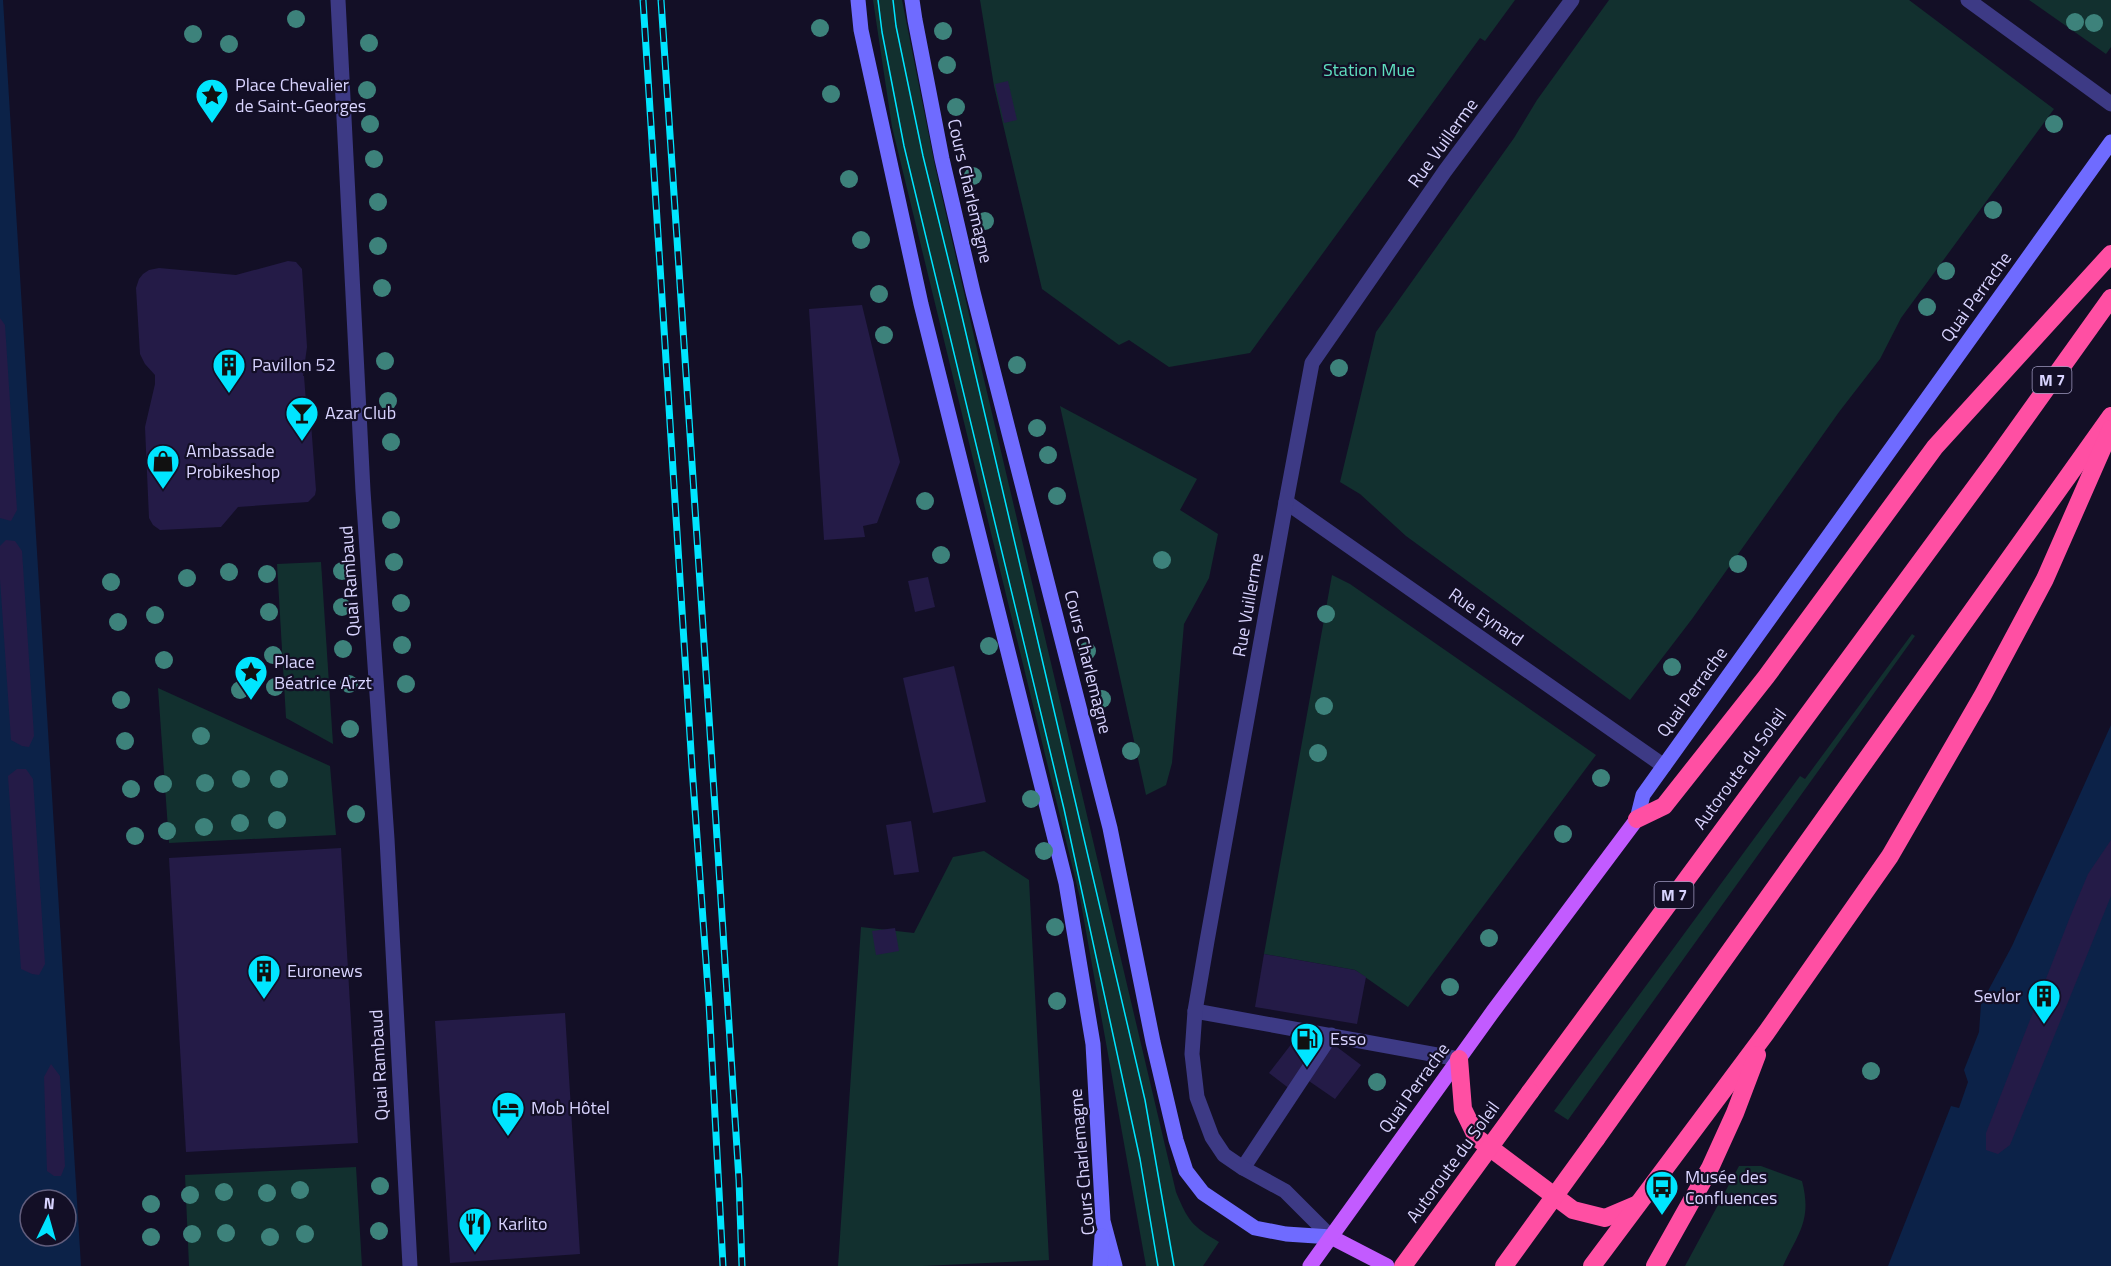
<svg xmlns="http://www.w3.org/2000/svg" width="2111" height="1266" font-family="'Titillium Web',sans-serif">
<rect width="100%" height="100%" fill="#130f26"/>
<g fill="#12302f">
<path d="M873 0H902L935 166 982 371 1176 1192C1188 1221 1192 1226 1219 1242L1203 1266H1146L1080 898 892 127Z"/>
<path d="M980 0H1515L1485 41 1480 38 1250 353 1169 367 1129 340 1119 345 1042 289 994 86Z"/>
<path d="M1609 0H1909L2054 109 1901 318 1880 359 1839 412 1692 619 1630 700 1406 536 1360 494 1340 482 1376 332 1514 138 1537 100Z"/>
<path d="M2029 0H2111V47L2106 54Z"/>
<path d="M1060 406 1197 479 1180 510 1218 534 1209 578 1184 624 1172 763 1166 785 1146 795Z"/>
<path d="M321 562 333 744 286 718 277 564Z"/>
<path d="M1332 575 1350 584 1596 755 1408 1007 1355 970 1264 954Z"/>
<path d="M1912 634 1915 636 1568 1120 1554 1111 1800 776 1805 779Z"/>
<path d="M158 688 330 766 336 835 169 843Z"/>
<path d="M984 851 1029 880 1049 1260 923 1266H838L861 927 914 933 953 857Z"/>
<path d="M1739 1166H1761L1802 1181C1812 1220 1799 1232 1783 1266H1685Z"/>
<path d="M356 1167 362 1266H189L185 1175Z"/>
</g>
<g fill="#0c2248" fill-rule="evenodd">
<path d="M0 0H3L81 1266H0ZM30 1200H66V1236H30Z"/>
<path d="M2111 725V1266H1888L1951 1106 1959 1108 1968 1082 1964 1070 1979 1032 1981 1004 2012 946Z"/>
</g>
<g fill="#241b47">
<path d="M1008 81 1017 120 1004 123 995 84Z"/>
<path d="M288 261 296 262 302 269 307 347 303 376H304L306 402 311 423 316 490 315 495 308 502 238 507 221 527 160 530 153 525 149 518 145 427 155 384V375L145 364 140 354 136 288 139 279 143 274 149 270 159 268 236 275Z"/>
<path d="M862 305 900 462 877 523 863 526 865 537 824 540 809 309Z"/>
<path d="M0 318 5 325 17 510 11 521 0 518Z"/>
<path d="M6 540 15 541 22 551 34 736 29 747 22 746 11 740 0 579V546Z"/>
<path d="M928 577 935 607 915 612 908 581Z"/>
<path d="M954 666 986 802 933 813 903 678Z"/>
<path d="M17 769H26L33 779 45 964 39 975 32 974 21 969 8 776Z"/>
<path d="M911 821 919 872 894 875 886 825Z"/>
<path d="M2111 840V896L2010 1145 1998 1154 1986 1150V1133L2070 917 2088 874Z"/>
<path d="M341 848 358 1143 186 1152 169 858Z"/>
<path d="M895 928 899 951 876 955 872 931Z"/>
<path d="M1264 954 1355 970 1366 977 1357 1024 1255 1007Z"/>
<path d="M565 1013 580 1254 450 1263 435 1021Z"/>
<path d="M1296 1038 1322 1058 1333 1044 1361 1065 1335 1099 1306 1079 1295 1093 1269 1073Z"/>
<path d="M51 1064 60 1076 65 1166 61 1176H54L47 1171 44 1077Z"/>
</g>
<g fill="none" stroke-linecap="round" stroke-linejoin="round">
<g stroke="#3d3a85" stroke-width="15">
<path d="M1195 1011 1459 1059"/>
<path d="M1243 1168 1331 1035"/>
</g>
<g stroke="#3d3a85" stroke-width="15">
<path d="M338 0 363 491 387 839 410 1266"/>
<path d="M1968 0 2111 104"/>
<path d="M1286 502 1664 766"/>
<path d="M1331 1237 1285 1191 1243 1168 1224 1155 1212 1137 1197 1097 1192 1054 1195 1011 1207 941 1286 502 1312 363 1445 171 1572 0"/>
</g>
<g stroke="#6f6bff" stroke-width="15">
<path d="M858 0 861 30 921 304 1066 883 1093 1044 1103 1221 1115 1266"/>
<path d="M912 0 915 20 942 159 973 292 1110 828 1153 1042 1176 1140 1186 1171 1203 1193 1255 1228 1286 1234 1331 1237"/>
<path d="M1637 819 1643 795 2111 142"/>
<path d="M1100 1266 1102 1236"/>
</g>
<g stroke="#c25bff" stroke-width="15">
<path d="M1331 1237 1387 1266"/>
<path d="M1310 1266 1494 1010 1637 819"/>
</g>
<g stroke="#ff4fa3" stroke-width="18">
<path d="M1637 819 1664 806 1766 677 1935 447 2111 254"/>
<path d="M1459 1059 1463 1109 1477 1138 1573 1210 1605 1218 1638 1204"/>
<path d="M1530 1092 1993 463 2111 298"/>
<path d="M1596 1139 2111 416"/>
<path d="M1592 1266 1766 1033 1890 856 1983 695 2045 579 2111 429"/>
<path d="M1655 1266 1710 1168 1735 1113 1757 1055"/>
</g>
<g stroke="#00e5ff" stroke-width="1.5">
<path d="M878 0 882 32 904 146 1064 809 1140 1159 1158 1266"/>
<path d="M893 0 896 26 923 156 957 295 1145 1100 1174 1266"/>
</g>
<defs>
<g id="rail">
<path d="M643 0 692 767 709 1003 723 1266"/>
<path d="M661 0 715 807 739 1180 742 1266"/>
</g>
</defs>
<use href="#rail" stroke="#00e5ff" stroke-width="7"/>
<use href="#rail" stroke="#130f26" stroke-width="4.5" stroke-dasharray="14" stroke-linecap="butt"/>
<g stroke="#ff4fa3" stroke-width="18">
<path d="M1403 1266 1530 1092"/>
<path d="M1504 1266 1596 1139"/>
</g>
</g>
<g fill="#3d827b">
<circle cx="296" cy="19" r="9"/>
<circle cx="2075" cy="22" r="9"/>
<circle cx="2094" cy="23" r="9"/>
<circle cx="820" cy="28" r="9"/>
<circle cx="943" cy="31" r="9"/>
<circle cx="193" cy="34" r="9"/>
<circle cx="369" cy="43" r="9"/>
<circle cx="229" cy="44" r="9"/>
<circle cx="947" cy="65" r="9"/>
<circle cx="367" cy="90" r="9"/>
<circle cx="831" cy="94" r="9"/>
<circle cx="956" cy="107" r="9"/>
<circle cx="370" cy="124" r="9"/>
<circle cx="2054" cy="124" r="9"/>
<circle cx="374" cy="159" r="9"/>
<circle cx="973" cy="176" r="9"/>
<circle cx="849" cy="179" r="9"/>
<circle cx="378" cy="202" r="9"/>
<circle cx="1993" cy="210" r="9"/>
<circle cx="985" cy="221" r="9"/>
<circle cx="861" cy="240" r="9"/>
<circle cx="378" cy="246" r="9"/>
<circle cx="1946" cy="271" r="9"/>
<circle cx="382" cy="288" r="9"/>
<circle cx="879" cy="294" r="9"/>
<circle cx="1927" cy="307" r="9"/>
<circle cx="884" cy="335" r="9"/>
<circle cx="385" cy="361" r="9"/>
<circle cx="1017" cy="365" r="9"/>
<circle cx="1339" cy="368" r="9"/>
<circle cx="388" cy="401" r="9"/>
<circle cx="1037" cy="428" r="9"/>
<circle cx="391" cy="442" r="9"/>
<circle cx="1048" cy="455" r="9"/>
<circle cx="1057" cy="496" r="9"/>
<circle cx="925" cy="501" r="9"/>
<circle cx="391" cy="520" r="9"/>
<circle cx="941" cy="555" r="9"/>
<circle cx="1162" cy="560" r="9"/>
<circle cx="394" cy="562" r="9"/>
<circle cx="1738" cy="564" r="9"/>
<circle cx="342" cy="571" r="9"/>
<circle cx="229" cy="572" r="9"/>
<circle cx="267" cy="574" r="9"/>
<circle cx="187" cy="578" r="9"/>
<circle cx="111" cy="582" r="9"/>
<circle cx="401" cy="603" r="9"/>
<circle cx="342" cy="607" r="9"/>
<circle cx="269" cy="612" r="9"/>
<circle cx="1326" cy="614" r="9"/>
<circle cx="155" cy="615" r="9"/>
<circle cx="118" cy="622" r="9"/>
<circle cx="402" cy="645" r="9"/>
<circle cx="989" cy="646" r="9"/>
<circle cx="343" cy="649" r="9"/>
<circle cx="1087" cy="651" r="9"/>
<circle cx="273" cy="655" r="9"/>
<circle cx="164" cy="660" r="9"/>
<circle cx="1672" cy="667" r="9"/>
<circle cx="349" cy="684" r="9"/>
<circle cx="406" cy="684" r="9"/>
<circle cx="275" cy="687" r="9"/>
<circle cx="240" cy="690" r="9"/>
<circle cx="1102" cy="699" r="9"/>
<circle cx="121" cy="700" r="9"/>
<circle cx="1324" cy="706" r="9"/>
<circle cx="350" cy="729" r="9"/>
<circle cx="201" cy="736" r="9"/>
<circle cx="125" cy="741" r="9"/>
<circle cx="1131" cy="751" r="9"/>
<circle cx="1318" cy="753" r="9"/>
<circle cx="1601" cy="778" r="9"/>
<circle cx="241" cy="779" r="9"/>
<circle cx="279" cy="779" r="9"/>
<circle cx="205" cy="783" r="9"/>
<circle cx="163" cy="784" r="9"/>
<circle cx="131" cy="789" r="9"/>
<circle cx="1031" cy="799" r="9"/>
<circle cx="356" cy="814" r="9"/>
<circle cx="277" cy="820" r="9"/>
<circle cx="240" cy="823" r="9"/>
<circle cx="204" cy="827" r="9"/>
<circle cx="167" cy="831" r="9"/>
<circle cx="1563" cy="834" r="9"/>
<circle cx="135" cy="836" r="9"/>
<circle cx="1044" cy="851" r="9"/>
<circle cx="1055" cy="927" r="9"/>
<circle cx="1489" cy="938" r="9"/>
<circle cx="1450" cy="987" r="9"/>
<circle cx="1057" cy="1001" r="9"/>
<circle cx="1871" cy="1071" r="9"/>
<circle cx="1377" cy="1082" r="9"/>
<circle cx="380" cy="1186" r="9"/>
<circle cx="300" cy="1190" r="9"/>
<circle cx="224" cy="1192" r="9"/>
<circle cx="267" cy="1193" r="9"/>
<circle cx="190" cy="1195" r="9"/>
<circle cx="151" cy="1204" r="9"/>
<circle cx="379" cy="1231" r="9"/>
<circle cx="226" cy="1233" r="9"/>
<circle cx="192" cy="1234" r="9"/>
<circle cx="305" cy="1234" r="9"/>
<circle cx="151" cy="1237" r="9"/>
<circle cx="270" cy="1237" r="9"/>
</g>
<defs>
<symbol id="sight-pin" viewBox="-11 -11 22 30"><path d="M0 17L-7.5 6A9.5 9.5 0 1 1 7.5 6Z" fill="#00e5ff" stroke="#130f26"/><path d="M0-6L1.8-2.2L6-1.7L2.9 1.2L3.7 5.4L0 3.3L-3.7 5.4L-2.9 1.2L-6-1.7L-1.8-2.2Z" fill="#111"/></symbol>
<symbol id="building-pin" viewBox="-11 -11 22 30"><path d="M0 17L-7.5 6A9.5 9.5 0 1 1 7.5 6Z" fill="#00e5ff" stroke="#130f26"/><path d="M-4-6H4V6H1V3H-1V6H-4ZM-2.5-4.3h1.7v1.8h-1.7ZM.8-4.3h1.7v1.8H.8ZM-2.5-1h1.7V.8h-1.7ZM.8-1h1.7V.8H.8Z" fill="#111"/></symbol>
<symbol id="bar-pin" viewBox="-11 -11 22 30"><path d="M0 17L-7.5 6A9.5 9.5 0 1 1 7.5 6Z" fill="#00e5ff" stroke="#130f26"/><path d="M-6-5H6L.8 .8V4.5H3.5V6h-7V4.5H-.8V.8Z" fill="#111"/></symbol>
<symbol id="shop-pin" viewBox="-11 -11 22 30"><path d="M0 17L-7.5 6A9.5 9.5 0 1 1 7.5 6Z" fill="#00e5ff" stroke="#130f26"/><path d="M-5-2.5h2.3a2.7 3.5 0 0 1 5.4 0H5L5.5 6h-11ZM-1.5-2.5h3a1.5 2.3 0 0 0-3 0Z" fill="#111"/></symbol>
<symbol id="fuel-pin" viewBox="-11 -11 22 30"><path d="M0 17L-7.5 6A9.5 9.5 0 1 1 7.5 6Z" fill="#00e5ff" stroke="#130f26"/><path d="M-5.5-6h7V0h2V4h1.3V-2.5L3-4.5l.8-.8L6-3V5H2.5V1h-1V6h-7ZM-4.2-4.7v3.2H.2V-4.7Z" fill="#111"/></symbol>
<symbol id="hotel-pin" viewBox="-11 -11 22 30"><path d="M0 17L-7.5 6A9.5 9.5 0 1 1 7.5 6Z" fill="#00e5ff" stroke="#130f26"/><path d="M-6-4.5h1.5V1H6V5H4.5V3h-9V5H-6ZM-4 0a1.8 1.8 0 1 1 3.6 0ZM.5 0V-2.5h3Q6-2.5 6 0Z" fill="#111"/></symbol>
<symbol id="bus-pin" viewBox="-11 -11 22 30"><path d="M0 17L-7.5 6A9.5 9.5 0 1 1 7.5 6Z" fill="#00e5ff" stroke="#130f26"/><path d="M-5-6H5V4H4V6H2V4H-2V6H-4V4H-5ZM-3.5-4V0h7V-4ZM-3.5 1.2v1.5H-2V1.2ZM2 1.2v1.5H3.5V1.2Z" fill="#111"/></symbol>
<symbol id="restaurant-pin" viewBox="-11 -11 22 30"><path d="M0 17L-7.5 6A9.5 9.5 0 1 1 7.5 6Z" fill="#00e5ff" stroke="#130f26"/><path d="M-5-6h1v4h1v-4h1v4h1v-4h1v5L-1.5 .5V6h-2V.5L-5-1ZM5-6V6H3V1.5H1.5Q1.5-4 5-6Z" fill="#111"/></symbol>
</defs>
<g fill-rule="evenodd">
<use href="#sight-pin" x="193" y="76" width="38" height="52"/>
<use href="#building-pin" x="210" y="346" width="38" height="52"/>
<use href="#bar-pin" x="283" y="394" width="38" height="52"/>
<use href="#shop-pin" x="144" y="442" width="38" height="52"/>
<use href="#sight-pin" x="232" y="653" width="38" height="52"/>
<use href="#building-pin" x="245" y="952" width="38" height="52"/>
<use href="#building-pin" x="2025" y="977" width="38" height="52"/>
<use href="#fuel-pin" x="1288" y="1020" width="38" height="52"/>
<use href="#hotel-pin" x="489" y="1089" width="38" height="52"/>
<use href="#bus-pin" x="1643" y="1168" width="38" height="52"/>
<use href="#restaurant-pin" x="456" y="1205" width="38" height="52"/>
</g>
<g text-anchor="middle" stroke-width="4.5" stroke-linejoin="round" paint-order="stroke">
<g fill="#130f26" stroke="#9e99be" stroke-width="1.5">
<rect x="2032.5" y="367" width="39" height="26" rx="4.5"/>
<rect x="1654.5" y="882" width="39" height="26" rx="4.5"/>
</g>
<g font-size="16" font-weight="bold" fill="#d9d4ff">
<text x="2052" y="386">M 7</text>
<text x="1674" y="901">M 7</text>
</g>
<g font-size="18" fill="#5fe0c0" stroke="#130f26">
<text x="1369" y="76">Station Mue</text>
</g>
<g font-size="18" fill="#d9d4ff" stroke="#130f26" text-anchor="start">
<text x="235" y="91">Place Chevalier<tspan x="235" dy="21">de Saint-Georges</tspan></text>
<text x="252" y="371">Pavillon 52</text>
<text x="325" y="419">Azar Club</text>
<text x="186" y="457">Ambassade<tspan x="186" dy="21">Probikeshop</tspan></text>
<text x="274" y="668">Place<tspan x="274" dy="21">Béatrice Arzt</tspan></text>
<text x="287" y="977">Euronews</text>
<text x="2021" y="1002" text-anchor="end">Sevlor</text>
<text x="1330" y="1045">Esso</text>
<text x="531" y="1114">Mob Hôtel</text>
<text x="1685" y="1183">Musée des<tspan x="1685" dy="21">Confluences</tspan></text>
<text x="498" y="1230">Karlito</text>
</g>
<g font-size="18" fill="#d9d4ff" stroke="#130f26">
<text transform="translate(1443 143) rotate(-54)" y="6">Rue Vuillerme</text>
<text transform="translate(970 191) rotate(77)" y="6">Cours Charlemagne</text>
<text transform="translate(1976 297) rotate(-54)" y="6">Quai Perrache</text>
<text transform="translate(350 581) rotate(-94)" y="6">Quai Rambaud</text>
<text transform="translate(1248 605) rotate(-80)" y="6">Rue Vuillerme</text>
<text transform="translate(1486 617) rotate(35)" y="6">Rue Eynard</text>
<text transform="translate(1088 662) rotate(76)" y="6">Cours Charlemagne</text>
<text transform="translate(1692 692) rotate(-54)" y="6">Quai Perrache</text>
<text transform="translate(1740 769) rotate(-54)" y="6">Autoroute du Soleil</text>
<text transform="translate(379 1065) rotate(-93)" y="6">Quai Rambaud</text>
<text transform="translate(1414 1088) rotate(-54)" y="6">Quai Perrache</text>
<text transform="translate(1082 1162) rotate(-95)" y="6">Cours Charlemagne</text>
<text transform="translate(1453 1162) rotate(-54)" y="6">Autoroute du Soleil</text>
</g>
</g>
<g transform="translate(48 1218) rotate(5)"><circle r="28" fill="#130f26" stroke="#625e7d" stroke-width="1.5"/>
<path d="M0-4.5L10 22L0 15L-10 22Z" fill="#00e5ff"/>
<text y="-9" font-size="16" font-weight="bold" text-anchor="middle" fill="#d9d4ff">N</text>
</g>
</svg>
